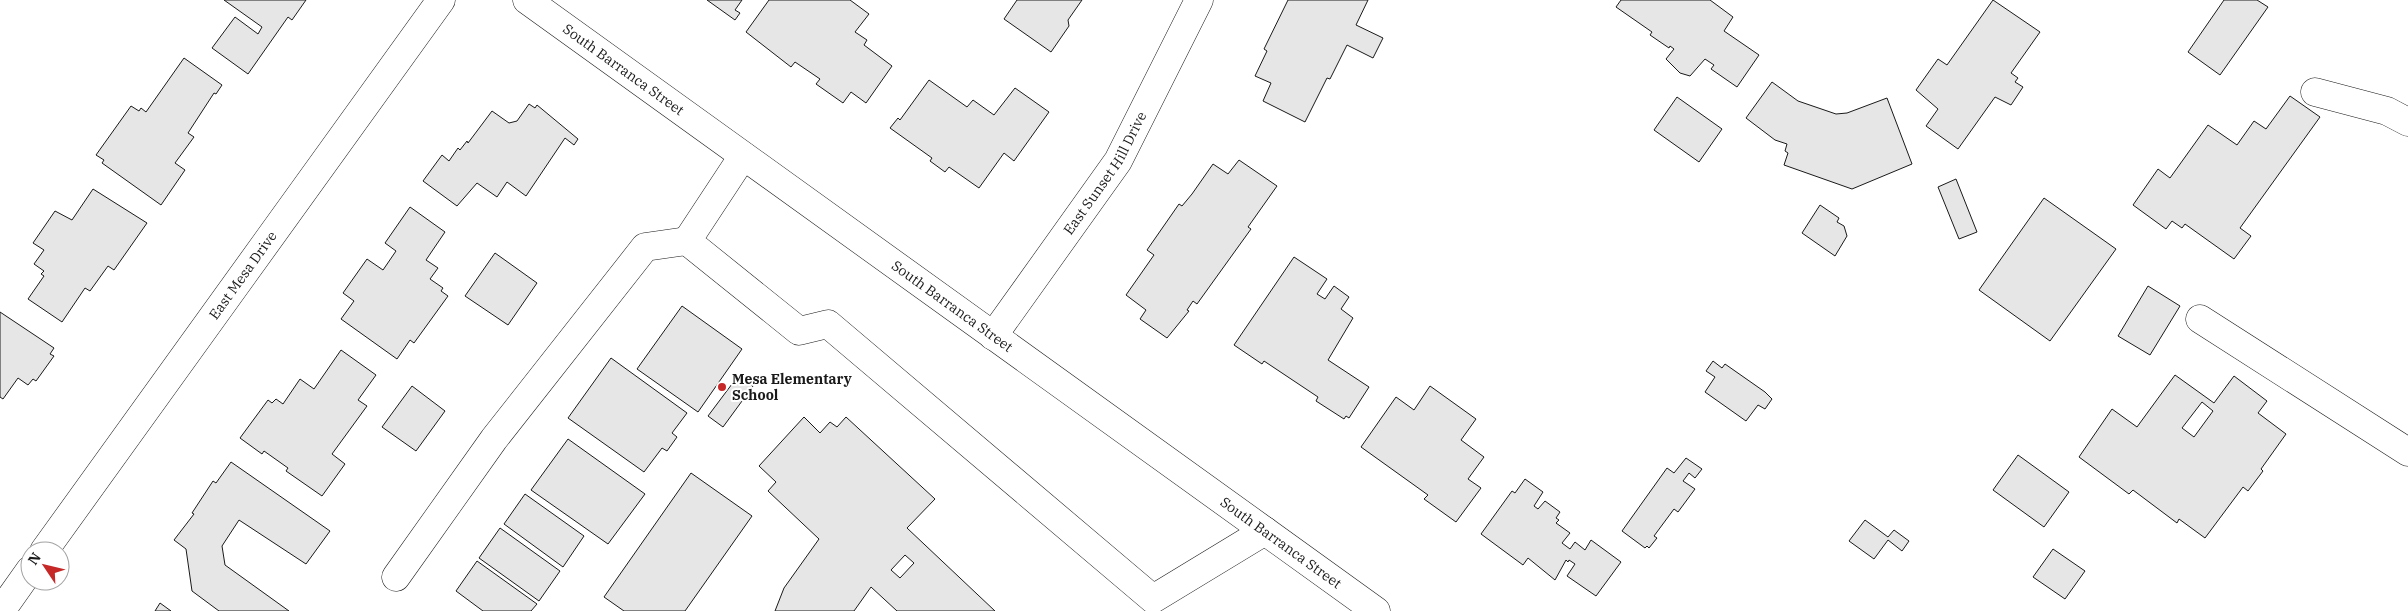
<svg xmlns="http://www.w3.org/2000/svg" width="2408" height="611" font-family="'IBM Plex Serif',serif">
<rect width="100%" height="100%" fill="#fff"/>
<g fill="#e6e6e6" stroke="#1a1a1a" fill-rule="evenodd">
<path d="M224 0H306L292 20 288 17 248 74 212 48 235 17 258 34 262 27Z"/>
<path d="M707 0H742L735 10 740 13 735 20Z"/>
<path d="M769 0H850L869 14 855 32 867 40 864 45 892 66 866 103 851 92 843 103 816 84 820 79 795 62 791 67 746 32Z"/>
<path d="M1017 0H1082L1068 20 1069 26 1051 52 1004 19Z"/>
<path d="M1288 0H1368L1356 25 1383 38 1373 58 1347 45 1330 79 1327 78 1305 122 1263 101 1271 83 1255 76 1267 51 1264 49Z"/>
<path d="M1621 0H1710L1733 17 1724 31 1759 55 1737 87 1711 69 1714 65 1705 59 1690 76 1680 73 1666 59 1674 49 1670 46 1669 48 1650 35 1652 32 1616 7Z"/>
<path d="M1993 0 2040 32 2011 73 2018 78 2015 82 2023 87 2011 105 1995 97 1958 149 1926 126 1938 109 1916 90 1938 59 1947 65Z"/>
<path d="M2224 0H2257L2268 7 2220 75 2188 52Z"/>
<path d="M184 58 222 85 216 94 214 93 188 133 194 137 175 163 185 170 161 205 102 163 104 160 96 155 131 106 139 111 141 108 146 112Z"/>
<path d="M929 80 967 107 973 100 994 115 1015 88 1049 112 1014 161 1004 153 979 188 949 167 945 172 930 161 932 158 890 128 898 118 900 120Z"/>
<path d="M1772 82 1798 101 1836 114 1847 113 1887 98 1912 164 1852 189 1784 165 1788 153 1785 151 1787 144 1775 140 1746 118Z"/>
<path d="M2290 96 2320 117 2240 228 2251 236 2234 259 2185 224 2182 228 2172 221 2166 229 2133 205 2158 169 2170 178 2208 125 2237 145 2254 121 2266 129Z"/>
<path d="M1677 97 1722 129 1699 162 1654 130Z"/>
<path d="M529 104 535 108 537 105 578 139 574 145 565 138 526 196 507 182 497 197 477 183 457 206 423 181 442 155 449 161 458 148 460 150 467 141 468 143 492 111 509 123 517 121Z"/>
<path d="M1239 160 1277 186 1248 227 1251 229 1197 304 1193 301 1187 310 1189 311 1167 338 1140 319 1146 310 1126 295 1154 255 1147 250 1179 204 1182 206 1192 194 1213 164 1228 174Z"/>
<path d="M1956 179 1977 232 1959 239 1938 187Z"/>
<path d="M93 189 147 223 114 270 108 266 90 291 85 288 62 322 28 299 44 276 41 274 44 271 34 264 44 250 33 243 55 211 72 220Z"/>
<path d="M2044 198 2116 249 2050 341 1979 290Z"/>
<path d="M1820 205 1839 218 1837 222 1844 226 1847 236 1835 256 1802 233Z"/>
<path d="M410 207 445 232 426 260 438 268 430 279 443 288 441 291 448 296 414 343 410 340 397 359 341 319 354 301 343 293 367 259 383 270 396 251 385 243Z"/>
<path d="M495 253 537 283 508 325 465 296Z"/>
<path d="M1294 257 1327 279 1317 294 1325 299 1334 286 1349 297 1341 309 1353 318 1328 360 1369 387 1349 418 1346 416 1344 419 1316 401 1318 397 1264 361 1262 364 1234 345Z"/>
<path d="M2148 286 2180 306 2150 355 2118 336Z"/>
<path d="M682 306 742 349 698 412 637 369Z"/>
<path d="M0 312 54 348 50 354 54 356 36 381 33 379 28 385 18 378 3 399 0 397Z"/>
<path d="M341 350 376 375 358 400 367 406 332 454 345 464 322 496 286 471 288 468 264 451 262 454 240 438 268 400 272 403 276 399 283 404 300 379 314 389Z"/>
<path d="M611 358 687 413 672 433 677 437 667 451 662 448 644 472 568 418Z"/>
<path d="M1713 361 1722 368 1725 364 1765 392 1772 399 1765 409 1758 405 1746 421 1705 392 1715 377 1706 371Z"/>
<path d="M2175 375 2214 403 2234 376 2267 401 2258 413 2286 434 2261 469 2263 471 2248 491 2243 487 2205 538 2179 519 2177 523 2133 490 2129 494 2079 457 2112 409 2137 427ZM2202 402 2213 411 2194 437 2182 428Z"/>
<path d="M738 376 753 386 723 427 708 416Z"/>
<path d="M412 386 445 411 416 451 382 427Z"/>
<path d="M1430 386 1476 419 1461 440 1484 457 1468 479 1481 488 1456 522 1424 499 1428 495 1361 447 1396 397 1414 410Z"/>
<path d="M804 417 820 433 830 422 837 427 846 417 935 499 907 528 995 611H897L871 587 854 611H775L784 588 819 539 768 491 776 482 759 466ZM905 555 914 563 900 578 891 570Z"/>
<path d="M568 439 645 494 608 544 531 490Z"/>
<path d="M2018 455 2069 492 2044 527 1993 490Z"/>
<path d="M1686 458 1702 469 1695 478 1689 473 1683 481 1695 489 1678 512 1674 509 1654 536 1657 538 1649 548 1647 546 1645 548 1622 531 1667 468 1674 473Z"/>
<path d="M231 462 330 531 306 564 239 520 222 546 225 565 289 611H219L192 591 186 549 174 540 194 514 192 513 213 481 216 483Z"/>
<path d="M691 473 752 516 685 611H624L604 597Z"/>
<path d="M1525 479 1543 492 1534 506 1538 509 1545 501 1560 512 1556 518 1559 520 1556 523 1570 533 1562 543 1570 549 1575 542 1585 550 1591 540 1621 562 1596 596 1567 576 1575 564 1569 560 1568 562 1566 560 1555 580 1528 558 1523 565 1481 534 1512 491 1515 493Z"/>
<path d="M525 494 584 536 563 567 504 524Z"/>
<path d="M1865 520 1888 537 1894 530 1909 541 1902 551 1888 540 1874 559 1849 541Z"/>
<path d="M500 528 560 571 539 601 479 558Z"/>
<path d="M2053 549 2085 571 2065 599 2033 577Z"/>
<path d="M477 561 537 604 531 611H483L456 591Z"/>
<path d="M160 603 171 611H155Z"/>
</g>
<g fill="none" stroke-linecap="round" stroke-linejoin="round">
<defs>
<g id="minor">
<path d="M2315 92 2387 111 2408 122"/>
<path d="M743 156 687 241 799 331 828 324 1153 599 1265 531"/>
<path d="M2200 319 2408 452"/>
<path id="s1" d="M993 336 1118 161 1199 0"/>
<path id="s2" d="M44 551 441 0"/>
<path d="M396 577 494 439 645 247 687 241"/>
<path d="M1 611 30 570"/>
</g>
<g id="major">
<path id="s3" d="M527 0 1376 611"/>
</g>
</defs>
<use href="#minor" stroke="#1a1a1a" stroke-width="29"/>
<use href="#major" stroke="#1a1a1a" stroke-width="29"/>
<use href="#minor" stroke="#fff" stroke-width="28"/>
<use href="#major" stroke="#fff" stroke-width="28"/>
</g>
<circle fill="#c62828" stroke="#fff" stroke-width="2" cx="722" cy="387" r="5"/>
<g text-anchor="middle" stroke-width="4" stroke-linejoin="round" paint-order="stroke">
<g font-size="14" fill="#1a1a1a" stroke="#fff">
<text dy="5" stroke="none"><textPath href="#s3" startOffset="119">South Barranca Street</textPath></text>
<text dy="5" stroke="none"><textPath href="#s1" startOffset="198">East Sunset Hill Drive</textPath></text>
<text dy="5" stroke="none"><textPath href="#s2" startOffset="340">East Mesa Drive</textPath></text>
<text dy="5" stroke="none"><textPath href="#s3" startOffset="524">South Barranca Street</textPath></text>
<text dy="5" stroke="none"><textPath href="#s3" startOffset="929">South Barranca Street</textPath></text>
</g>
<g font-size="14" font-weight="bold" fill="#1a1a1a" stroke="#fff" text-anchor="start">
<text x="732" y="384">Mesa Elementary<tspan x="732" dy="16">School</tspan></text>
</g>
</g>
<g transform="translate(45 566) rotate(305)"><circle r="24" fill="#ffffff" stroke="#a3a3a3"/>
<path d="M0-4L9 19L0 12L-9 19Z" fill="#c62828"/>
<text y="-8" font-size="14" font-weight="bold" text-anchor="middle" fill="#1a1a1a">N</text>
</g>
</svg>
